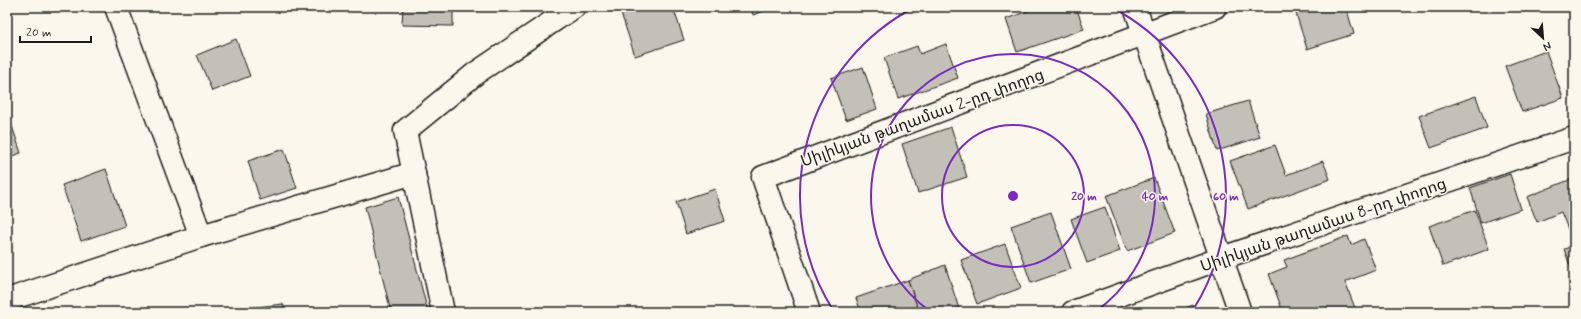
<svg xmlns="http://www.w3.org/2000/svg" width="1581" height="319" font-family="Mynerve,'Noto Sans Armenian',sans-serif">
<rect width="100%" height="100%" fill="#fbf7ec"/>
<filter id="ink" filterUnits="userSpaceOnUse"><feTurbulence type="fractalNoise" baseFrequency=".025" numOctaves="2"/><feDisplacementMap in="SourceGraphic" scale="8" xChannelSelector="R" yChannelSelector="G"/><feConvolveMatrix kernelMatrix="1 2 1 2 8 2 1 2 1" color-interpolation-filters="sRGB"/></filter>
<g filter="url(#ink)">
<g fill="#c3c0b8" stroke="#1c1c1c">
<path d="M403 7H453V26L402 25Z"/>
<path d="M619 7H673L684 40 635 56Z"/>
<path d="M750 7H775L753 15Z"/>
<path d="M1039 7H1076L1084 29 1017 52 1006 19Z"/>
<path d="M1294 7H1346L1354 34 1307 49Z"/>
<path d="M236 39 250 76 212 91 197 55Z"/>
<path d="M946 44 958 78 898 99 884 58 917 46 920 54Z"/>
<path d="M1546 51 1563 98 1522 112 1505 66Z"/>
<path d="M863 67 877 109 846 120 831 78Z"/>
<path d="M1476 96 1487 128 1431 148 1419 116Z"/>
<path d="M1248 101 1260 137 1217 151 1206 114Z"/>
<path d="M7 111 21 153 7 158Z"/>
<path d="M951 127 967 177 918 193 902 144Z"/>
<path d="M1275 145 1286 175 1323 161 1330 179 1248 209 1230 161Z"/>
<path d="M284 149 297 188 260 200 248 161Z"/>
<path d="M106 169 125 226 81 241 62 185Z"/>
<path d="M1510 174 1521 209 1481 223 1470 188Z"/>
<path d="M1154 178 1175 233 1127 251 1106 196Z"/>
<path d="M1574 178V239H1572L1561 212 1537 222 1527 197Z"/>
<path d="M715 189 725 221 686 234 676 202Z"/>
<path d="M398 197 428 312H391L365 207Z"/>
<path d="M1105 207 1120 251 1087 263 1071 219Z"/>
<path d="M1475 210 1489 249 1443 266 1429 226Z"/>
<path d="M1051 212 1071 269 1031 283 1011 226Z"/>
<path d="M1348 236 1351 245 1364 239 1376 270 1345 282 1355 308 1345 312H1283L1269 274 1287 267 1284 260Z"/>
<path d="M1005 244 1021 288 977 304 961 260Z"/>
<path d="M1574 246V277L1564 249Z"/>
<path d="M945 265 960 312H919L908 280Z"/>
<path d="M908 280 919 312H861L856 298Z"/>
<path d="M283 304 285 312H229V310Z"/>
<path d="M1193 305 1196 312H1175Z"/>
</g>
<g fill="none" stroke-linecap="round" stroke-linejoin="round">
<defs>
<g id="minor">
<path d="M116 7 201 236"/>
<path d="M1135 7 1240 312"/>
<path d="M7 300 201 236 414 173"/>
<path d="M443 312 405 131 476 73 574 7"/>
<path d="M809 312 763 177 1215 7"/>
<path d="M1073 312 1222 258 1574 138"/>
</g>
</defs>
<use href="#minor" stroke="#1c1c1c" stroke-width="25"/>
<use href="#minor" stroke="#fbf7ec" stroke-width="22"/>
</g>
</g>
<g fill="none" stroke="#7b2cbf" stroke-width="2">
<circle cx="1013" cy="196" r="71"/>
<path d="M931 312A142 142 0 1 1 1095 312"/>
<path d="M833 310A213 213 0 0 1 915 7M1111 7A213 213 0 0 1 1193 310"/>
</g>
<g text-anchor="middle" stroke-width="3" stroke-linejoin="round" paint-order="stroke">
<g font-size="16" fill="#1c1c1c" stroke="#fbf7ec">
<text transform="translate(922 117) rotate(-20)" y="6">Սիլիկյան թաղամաս 2-րդ փողոց</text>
<text transform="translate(1323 224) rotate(-19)" y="6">Սիլիկյան թաղամաս 8-րդ փողոց</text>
</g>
</g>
<circle cx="1013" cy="196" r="6" fill="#7b2cbf" stroke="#fbf7ec" stroke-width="2"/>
<g font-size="12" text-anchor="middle" font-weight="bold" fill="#7b2cbf" stroke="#fbf7ec" stroke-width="3" stroke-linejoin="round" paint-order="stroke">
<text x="1084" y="200">20 m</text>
<text x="1155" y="200">40 m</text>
<text x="1226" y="200">60 m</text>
</g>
<rect width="1581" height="319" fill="none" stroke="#fbf7ec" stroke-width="24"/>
<rect x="12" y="12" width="1557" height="295" fill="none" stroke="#1c1c1c" stroke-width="1.5" filter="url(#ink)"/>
<g transform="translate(1543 38) rotate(154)" stroke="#fbf7ec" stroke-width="3" paint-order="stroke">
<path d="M0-3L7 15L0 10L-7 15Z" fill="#1c1c1c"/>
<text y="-6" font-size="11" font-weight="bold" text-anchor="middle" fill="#1c1c1c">N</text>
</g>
<path d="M20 36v6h71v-6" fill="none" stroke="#1c1c1c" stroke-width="2"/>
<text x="26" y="36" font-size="12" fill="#1c1c1c" stroke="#fbf7ec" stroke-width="3" paint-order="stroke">20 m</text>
</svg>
